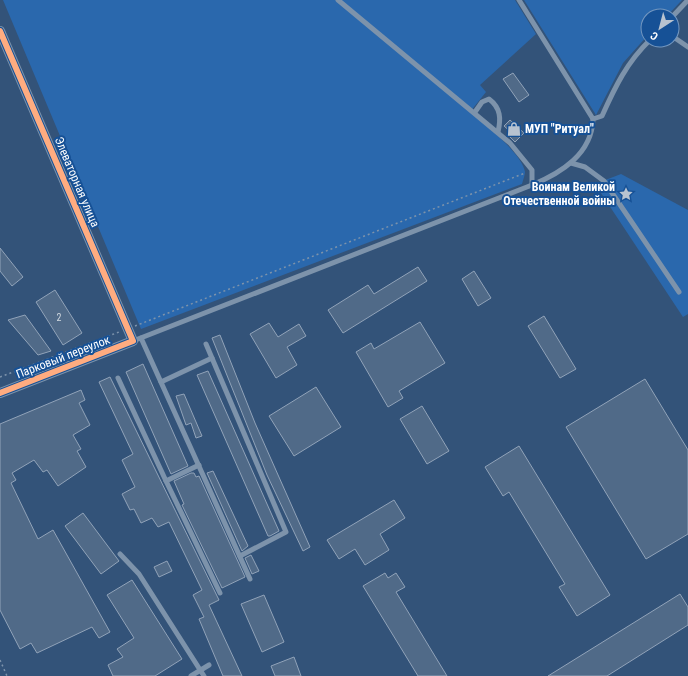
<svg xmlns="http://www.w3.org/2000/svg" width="688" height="676" font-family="'Roboto Condensed',sans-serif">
<rect width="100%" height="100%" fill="#335379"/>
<g fill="#2a68ad">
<path d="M3 0H515L536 34 480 85 486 92 470 112C484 124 522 153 525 172 525 175 523 180 522 184L141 329Z"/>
<path d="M524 0H682L667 16H648V35L623 63 596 115Z"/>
<path d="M621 174 688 210V314L683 317 595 184Z"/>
</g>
<g fill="#506a88" stroke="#91a3b9">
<path d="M513 73 529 95 519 102 503 79Z"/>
<path d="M510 120 524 133 515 142 510 137 513 134 504 126Z"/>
<path d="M0 248 23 277 12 286 0 271Z"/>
<path d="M418 267 427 281 343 333 328 310 368 285 374 294Z"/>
<path d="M474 271 491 298 478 306 462 279Z"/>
<path d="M55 290 82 333 63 345 36 302Z"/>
<path d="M25 315 51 351 38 355 8 320Z"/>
<path d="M544 316 576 369 560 378 528 326Z"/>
<path d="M420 322 445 363 399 391 403 398 388 407 356 352 371 343 374 349Z"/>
<path d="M269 323 278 337 299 324 306 336 287 347 297 365 276 378 250 334Z"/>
<path d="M220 335 255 423 310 547 303 551 267 475 212 338Z"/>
<path d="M143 364 188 466 171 474 126 372Z"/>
<path d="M208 371 279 531 270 536H268L197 375Z"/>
<path d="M110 377 219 600 209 605 242 676H223L199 619 204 617 193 595 202 590 169 522 158 527 152 518 141 523 134 509 130 510 122 494 135 487 122 460 133 454 99 382Z"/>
<path d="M645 379 688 450V534L646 559 566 427Z"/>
<path d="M316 387 341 427 294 456 269 416Z"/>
<path d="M81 390 85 400 79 403 90 425 73 435 81 449 77 451 86 467 58 486 47 470 43 472 34 460 12 473 16 480 11 483 38 539 53 530 110 632 99 638 92 627 37 653 31 643 20 649 0 610V424Z"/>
<path d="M184 394 202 436 196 438 191 423 186 425 176 396Z"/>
<path d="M422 406 449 451 427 464 400 419Z"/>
<path d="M519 446 610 595 577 616 559 587 565 584 509 492 503 496 485 467Z"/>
<path d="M213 471 248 546 242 551 207 473Z"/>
<path d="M191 473H194L196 477 199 476 245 577 222 588 182 505 184 504 174 481Z"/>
<path d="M394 500 405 518 380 534 389 550 365 565 355 549 339 559 327 540Z"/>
<path d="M83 513 119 561 101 574 65 526Z"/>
<path d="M251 555 259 571 252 574 245 558Z"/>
<path d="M167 561 172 571 159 577 154 567Z"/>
<path d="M385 573 388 578 396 573 405 587 396 592 447 676H418L363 586Z"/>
<path d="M132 580 182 659 155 676H113L108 665 123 657 117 649 134 638 107 595Z"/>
<path d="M680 594 688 607V625L607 676H548Z"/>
<path d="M264 595 284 642 262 652 241 604Z"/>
<path d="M294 657 301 676H275L271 666Z"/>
</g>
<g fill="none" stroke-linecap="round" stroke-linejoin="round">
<g stroke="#7d93ab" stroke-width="1.5" stroke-dasharray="2 3" stroke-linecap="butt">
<path d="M135 326 525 173"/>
<path d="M0 377 119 332"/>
<path d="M0 660 7 676"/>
</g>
<g stroke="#7d93ab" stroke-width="5">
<path d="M338 0 510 143 532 170V185"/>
<path d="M519 0 593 119"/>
<path d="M672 17 688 0"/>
<path d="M672 36 688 47"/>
<path d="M475 112 482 102 489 99C501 108 501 119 498 132"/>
<path d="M571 163 585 167 604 181 679 292"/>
<path d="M141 338 250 579"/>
<path d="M133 341 532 185C561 173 592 154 593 119L602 116C615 87 627 62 650 40"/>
<path d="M206 344 286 532 240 556"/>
<path d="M118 378 166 481 199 465"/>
<path d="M161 382 212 358"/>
<path d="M166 481 220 593"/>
<path d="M120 554 139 574 204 676"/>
<path d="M191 676 209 665"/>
</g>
<path stroke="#7d93ab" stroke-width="10" d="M0 31 133 341 0 393"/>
<defs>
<path id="cycleway" d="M0 31 133 341 0 393"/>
</defs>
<use href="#cycleway" stroke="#165196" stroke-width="8"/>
<use href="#cycleway" stroke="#ffac80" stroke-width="6"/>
</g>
<defs>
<symbol id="shop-bare" viewBox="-9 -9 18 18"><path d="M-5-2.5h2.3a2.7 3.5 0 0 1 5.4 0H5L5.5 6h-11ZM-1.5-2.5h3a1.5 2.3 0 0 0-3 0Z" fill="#b8c3d0" stroke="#165196" stroke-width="2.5" paint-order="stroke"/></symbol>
<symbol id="sight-bare" viewBox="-9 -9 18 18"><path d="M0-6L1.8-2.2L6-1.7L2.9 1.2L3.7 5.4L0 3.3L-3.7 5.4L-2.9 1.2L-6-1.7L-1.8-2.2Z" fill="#b8c3d0" stroke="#165196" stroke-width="2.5" paint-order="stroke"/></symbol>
</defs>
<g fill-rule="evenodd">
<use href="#shop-bare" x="504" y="119" width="20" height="20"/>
<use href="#sight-bare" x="616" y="184" width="20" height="20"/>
</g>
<g text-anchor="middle" stroke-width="4" stroke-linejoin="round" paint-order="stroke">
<g font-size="10" fill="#d3dae1">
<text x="59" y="321">2</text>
</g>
<g font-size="12" font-weight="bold" fill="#fff" stroke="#165196" text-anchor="start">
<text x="525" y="133">МУП "Ритуал"</text>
<text x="615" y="191" text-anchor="end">Воинам Великой<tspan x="615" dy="14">Отечественной войны</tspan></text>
</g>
<g font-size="12" fill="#fff" stroke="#165196">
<text transform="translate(77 182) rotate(67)" y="4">Элеваторная улица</text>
<text transform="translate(63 357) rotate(-21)" y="4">Парковый переулок</text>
</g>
</g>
<g transform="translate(660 28) rotate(216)"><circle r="19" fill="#165196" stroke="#7397c0"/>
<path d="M0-3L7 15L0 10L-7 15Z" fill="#b8c3d0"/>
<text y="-6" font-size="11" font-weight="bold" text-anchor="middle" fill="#ffffff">С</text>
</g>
</svg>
